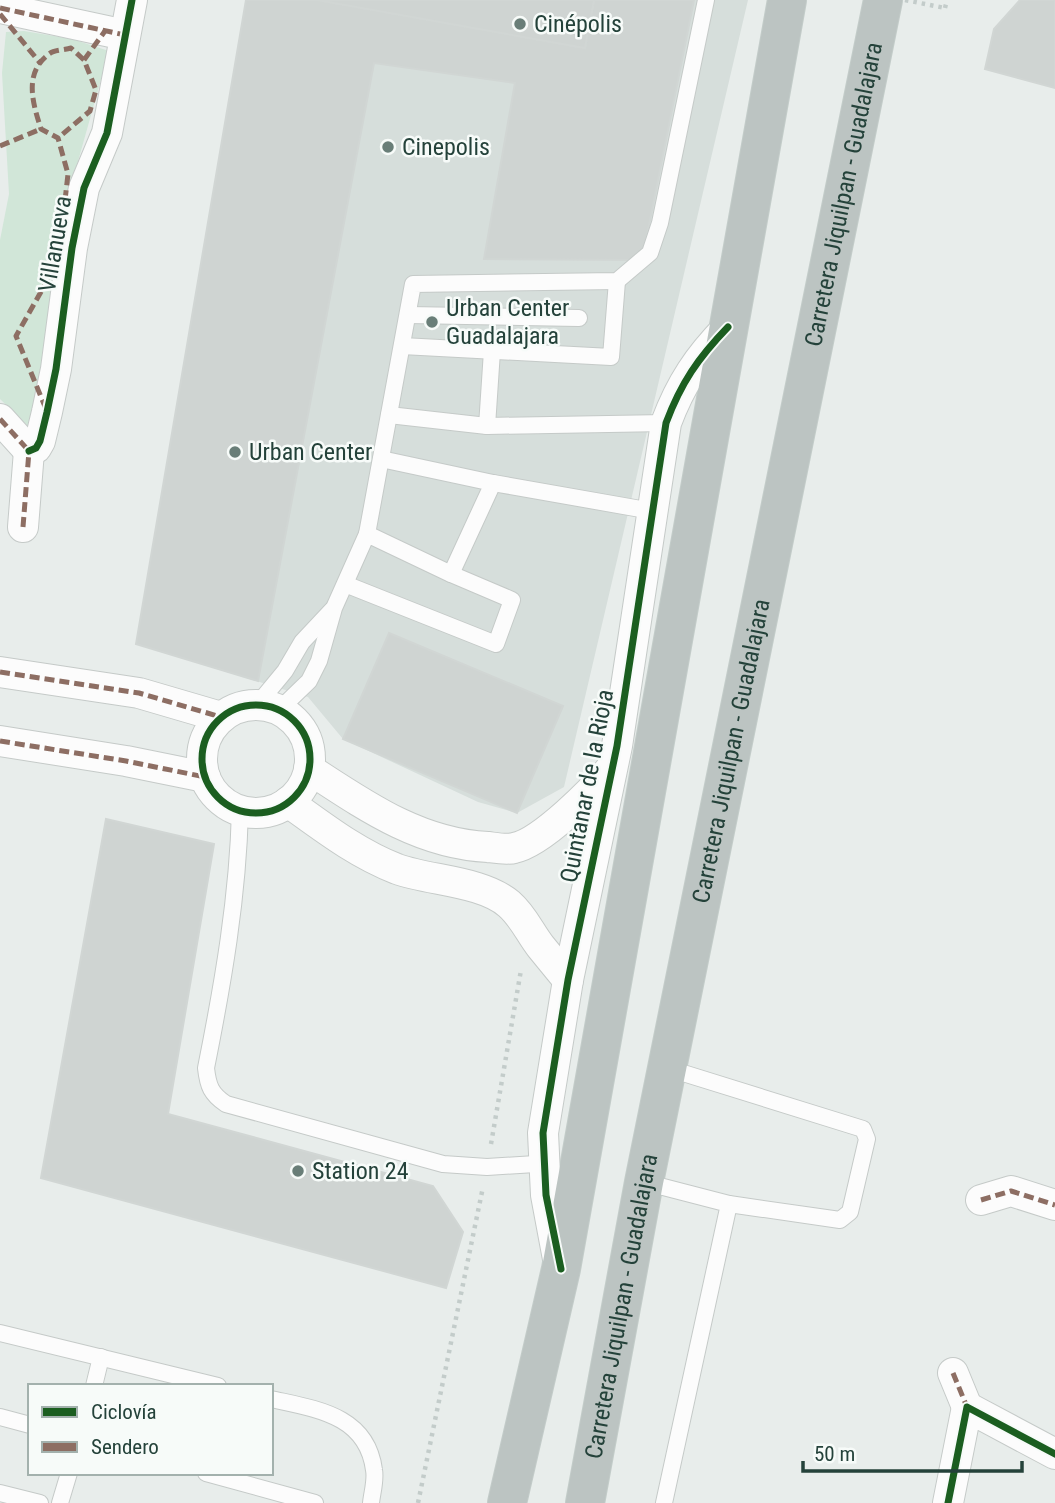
<svg xmlns="http://www.w3.org/2000/svg" width="1055" height="1503" font-family="'Roboto Condensed',sans-serif">
<rect width="100%" height="100%" fill="#e8edeb"/>
<path fill="#d6dedb" d="M246 0H748L564 787 517 813 478 802 343 739 308 697 136 644Z"/>
<path fill="#d1e6d8" d="M24 31 72 39 109 51 75 172 32 430 0 399V240L9 194 2 73 6 32Z"/>
<g fill="#cfd4d2" stroke="#d1d6d4" stroke-width="2">
<path d="M246 0H317L585 48 594 0H694L642 260 484 259 515 83 374 63 258 681 136 644Z"/>
<path d="M317 0H594L585 48Z"/>
<path d="M1020 0H1055V88L985 69 994 29Z"/>
<path d="M389 633 563 706 517 813 343 739Z"/>
<path d="M106 819 214 844 168 1114 433 1186 463 1232 446 1288 41 1178Z"/>
</g>
<g fill="none" stroke-linecap="round" stroke-linejoin="round">
<defs>
<g id="lane">
<path d="M408 315 579 318"/>
<path d="M402 346 611 357 617 281"/>
<path d="M389 415 487 426 666 423"/>
<path d="M487 426 492 351"/>
<path d="M381 459 493 483 652 511"/>
<path d="M367 534 413 284 617 281 650 253 660 223 706 0"/>
<path d="M451 574 493 483"/>
<path d="M257 705 285 671 302 642 332 610"/>
<path d="M279 710 309 681 319 661 334 608 367 534 451 574 512 600 496 644 345 584"/>
<path d="M240 810C238 897 223 983 206 1068 208 1086 211 1094 226 1104L443 1164 487 1167 551 1163"/>
<path d="M667 1068 863 1129 867 1139 850 1212 840 1220 729 1204"/>
<path d="M644 1182 729 1204 664 1503"/>
<path d="M0 1333 218 1386"/>
<path d="M94 1386 101 1357"/>
<path d="M271 1399C316 1409 367 1415 374 1470 376 1480 372 1493 371 1503"/>
<path d="M0 1417 30 1425"/>
<path d="M206 1473 315 1503"/>
<path d="M0 1493 40 1503"/>
<path d="M60 1503 69 1473"/>
</g>
<g id="street">
<path d="M0 8 125 35"/>
<path d="M0 419 29 451"/>
<path d="M29 451 36 448 40 441 47 412 56 369 72 248 84 188 107 133 132 0"/>
<path d="M23 527 29 451"/>
<path d="M0 672 139 693 221 717"/>
<circle cx="256" cy="759" r="54"/>
<path d="M0 741 126 761 205 777"/>
<path d="M309 769C364 805 419 844 488 847 496 848 507 850 514 848 541 843 595 789 612 767"/>
<path d="M288 802C323 827 356 853 397 869 431 881 482 881 509 904 523 916 530 933 541 947 550 958 559 969 568 980"/>
<path d="M981 1200 1011 1191 1055 1205"/>
<path d="M558 1259 546 1195 543 1133 568 980 617 746 666 423C681 383 698 358 728 327"/>
<path d="M953 1373 967 1407"/>
<path d="M948 1503 967 1407 1055 1454"/>
</g>
<g id="highway">
<path d="M507 1503 561 1269 787 0"/>
<path id="s1" d="M585 1503 644 1182 883 0"/>
</g>
</defs>
<use href="#lane" stroke="#c5cac8" stroke-width="18"/>
<use href="#street" stroke="#c5cac8" stroke-width="32"/>
<use href="#highway" stroke="#c3ccc9" stroke-width="40"/>
<g stroke="#c3ccca" stroke-width="4.5" stroke-dasharray="3.5 5" stroke-linecap="butt">
<path d="M945 8 947 0"/>
<path d="M491 1144 521 970"/>
<path d="M418 1503 483 1187"/>
</g>
<use href="#lane" stroke="#fcfcfc" stroke-width="16"/>
<use href="#street" stroke="#fcfcfc" stroke-width="30"/>
<use href="#highway" stroke="#bcc4c2" stroke-width="38"/>
<path stroke="#c3ccca" stroke-width="4.5" stroke-dasharray="3.5 5" stroke-linecap="butt" d="M905 0 945 8"/>
<g stroke="#8d6e63" stroke-width="5" stroke-dasharray="10 5" stroke-linecap="butt">
<path d="M0 8 125 35"/>
<path d="M0 14 41 64"/>
<path d="M84 60 105 31"/>
<path d="M0 146 41 129"/>
<path d="M46 409 16 336 46 283 63 218 68 174 58 138 41 129C33 104 23 73 49 54 54 50 64 50 71 48L84 60 96 90 90 111 58 138"/>
<path d="M0 419 29 451"/>
<path d="M23 527 29 451"/>
<path d="M0 672 139 693 221 717"/>
<path d="M0 741 126 761 205 777"/>
<path d="M981 1200 1011 1191 1055 1205"/>
<path d="M953 1373 967 1407"/>
</g>
<defs>
<g id="cycleway">
<path d="M29 451 36 448 40 441 47 412 56 369 72 248 84 188 107 133 132 0"/>
<circle cx="256" cy="759" r="54"/>
<path d="M561 1269 546 1195 543 1133 568 980 617 746 666 423C681 383 698 358 728 327"/>
<path d="M948 1503 967 1407 1055 1454"/>
</g>
</defs>
<use href="#cycleway" stroke="#f7fbf9" stroke-width="11"/>
<use href="#cycleway" stroke="#1b5e20" stroke-width="7"/>
</g>
<g fill="#697e78" stroke="#f7fbf9" stroke-width="2.5">
<circle cx="520" cy="24" r="7"/>
<circle cx="388" cy="147" r="7"/>
<circle cx="432" cy="322" r="7"/>
<circle cx="235" cy="452" r="7"/>
<circle cx="298" cy="1171" r="7"/>
</g>
<g text-anchor="middle" stroke-width="5" stroke-linejoin="round" paint-order="stroke">
<g font-size="24" fill="#24423a" stroke="#f7fbf9" text-anchor="start">
<text x="534" y="32">Cinépolis</text>
<text x="402" y="155">Cinepolis</text>
<text x="446" y="316">Urban Center<tspan x="446" dy="28">Guadalajara</tspan></text>
<text x="249" y="460">Urban Center</text>
<text x="312" y="1179">Station 24</text>
</g>
<g font-size="24" fill="#24423a" stroke="#f7fbf9">
<text dy="8" stroke="none"><textPath href="#s1" startOffset="1334">Carretera Jiquilpan - Guadalajara</textPath></text>
<text transform="translate(55 244) rotate(-80)" y="8">Villanueva</text>
<text dy="8" stroke="none"><textPath href="#s1" startOffset="766">Carretera Jiquilpan - Guadalajara</textPath></text>
<text transform="translate(587 786) rotate(-79)" y="8">Quintanar de la Rioja</text>
<text dy="8" stroke="none"><textPath href="#s1" startOffset="200">Carretera Jiquilpan - Guadalajara</textPath></text>
</g>
</g>
<rect x="28" y="1384" width="245" height="91" fill="#f7fbf9" stroke="#a3b1ad" stroke-width="2"/>
<rect x="42" y="1407" width="35" height="10" fill="#1b5e20" stroke="#a3b1ad" stroke-width="2"/>
<text x="91" y="1419" font-size="21" fill="#24423a">Ciclovía</text>
<rect x="42" y="1442" width="35" height="10" fill="#8d6e63" stroke="#a3b1ad" stroke-width="2"/>
<text x="91" y="1454" font-size="21" fill="#24423a">Sendero</text>
<path d="M803 1461v10h219v-10" fill="none" stroke="#24423a" stroke-width="3.5"/>
<text x="814" y="1461" font-size="21" fill="#24423a" stroke="#f7fbf9" stroke-width="5" paint-order="stroke">50 m</text>
</svg>
